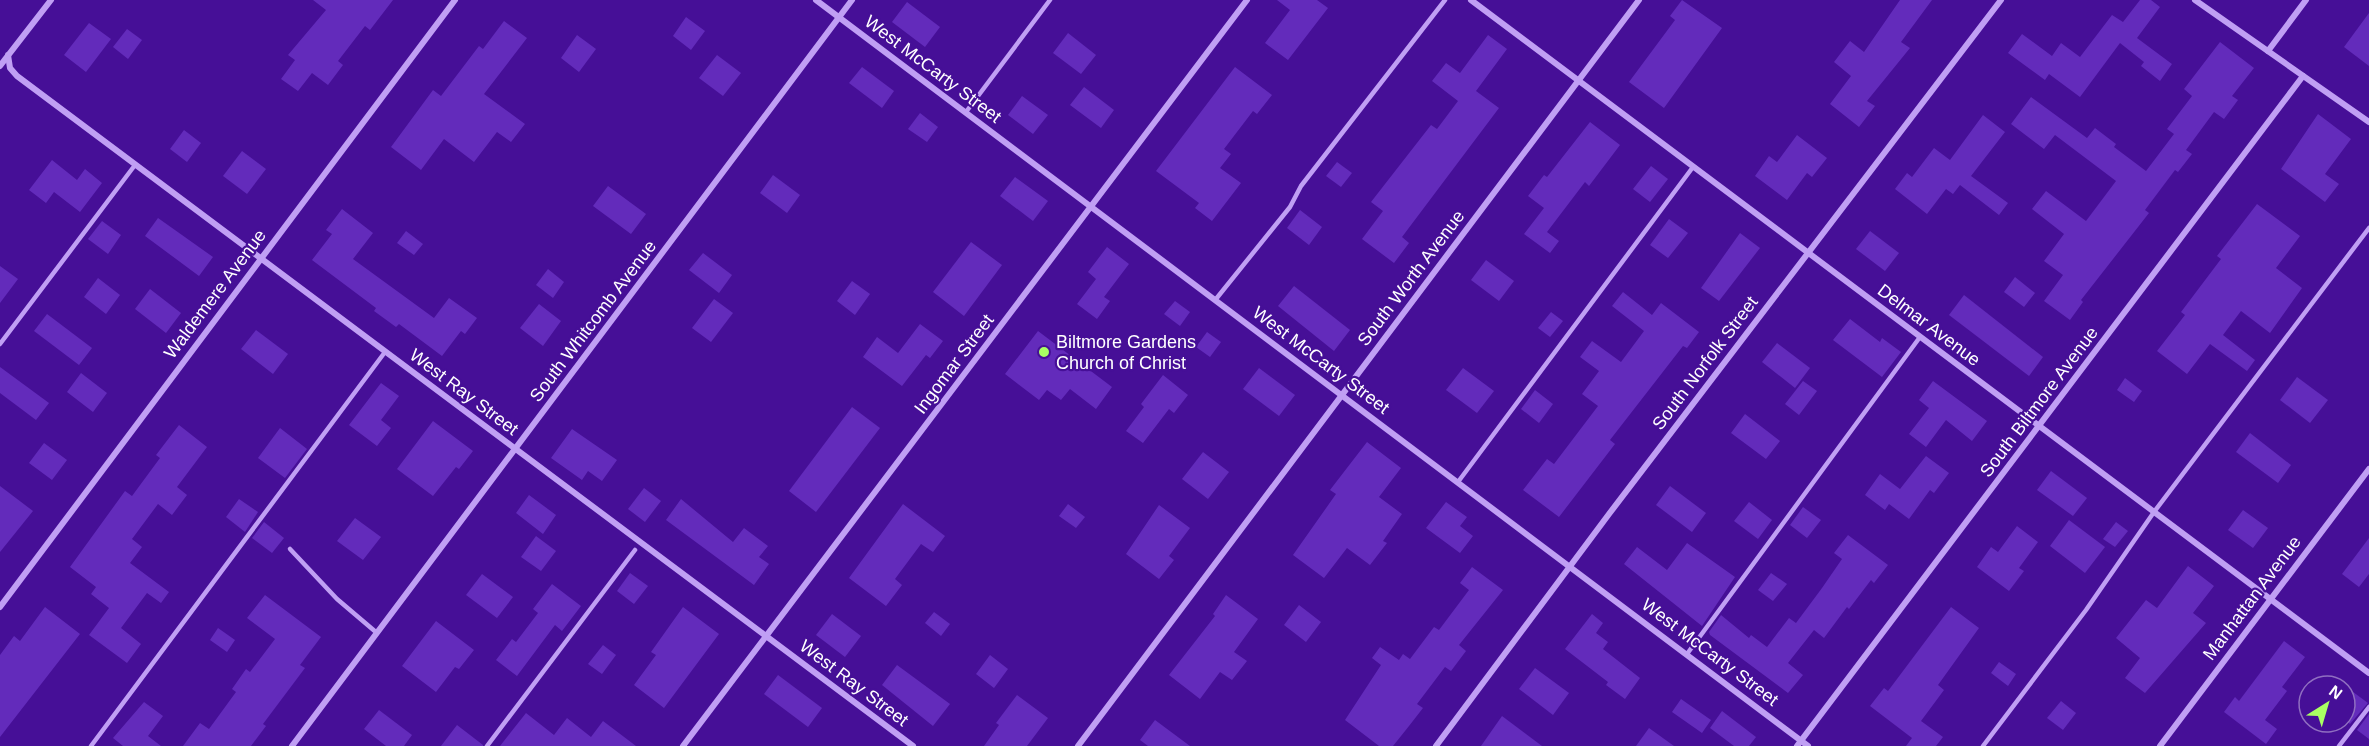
<svg xmlns="http://www.w3.org/2000/svg" width="2369" height="746" font-family="Helvetica,sans-serif">
<rect width="100%" height="100%" fill="#460f97"/>
<g fill="#632bbb">
<path d="M313 0H393L370 30 365 26 338 61 343 65 328 85 312 73 298 91 281 79 295 60 288 55 326 10Z"/>
<path d="M1277 0H1317L1328 8 1288 60 1265 43 1290 10Z"/>
<path d="M1682 0 1722 28 1664 108 1629 82 1675 20 1670 16Z"/>
<path d="M1900 0H1932L1901 42 1910 48 1867 101 1875 106 1859 127 1830 104 1851 76 1834 62 1850 41 1864 52Z"/>
<path d="M2140 0H2151L2160 7 2137 38 2172 64 2160 81 2141 66 2144 62 2120 43 2080 97 2049 74 2045 80 2008 53 2022 34 2052 56 2061 43 2080 57 2112 15 2123 22Z"/>
<path d="M907 2 940 27 925 47 892 22Z"/>
<path d="M2369 13V66L2344 47Z"/>
<path d="M686 17 705 31 691 50 673 36Z"/>
<path d="M504 21 527 38 484 94 525 124 511 142 497 132 474 162 444 139 421 170 391 147 433 90 441 96 479 46 483 49Z"/>
<path d="M89 23 111 39 86 72 64 55Z"/>
<path d="M127 29 142 40 128 59 113 47Z"/>
<path d="M1068 33 1096 55 1081 74 1053 53Z"/>
<path d="M577 35 596 49 579 72 561 58Z"/>
<path d="M1488 35 1507 49 1476 91 1499 108 1402 237 1409 243 1394 263 1362 239 1383 211 1371 202 1431 125 1437 129 1458 101 1432 81 1446 63 1460 73Z"/>
<path d="M2220 42 2254 68 2232 96 2238 100 2224 119 2214 112 2186 150 2192 154 2178 172 2175 170 2145 210 2149 213 2081 300 2083 302 2070 320 2044 301 2063 275 2044 261 2064 234 2032 209 2046 191 2086 221 2116 181 2055 135 2044 149 2011 124 2031 97 2087 138 2095 128 2116 144 2114 147 2146 171 2174 134 2167 129 2192 96 2184 89Z"/>
<path d="M717 55 741 73 723 96 699 78Z"/>
<path d="M862 67 894 91 882 108 849 83Z"/>
<path d="M1235 67 1272 95 1257 114 1253 111 1224 149 1231 154 1220 168 1241 183 1212 221 1195 208 1199 203 1156 171Z"/>
<path d="M1084 87 1114 110 1101 128 1070 105Z"/>
<path d="M1022 96 1048 115 1033 134 1008 115Z"/>
<path d="M920 113 938 127 927 142 908 129Z"/>
<path d="M2318 114 2351 139 2325 174 2339 184 2325 202 2281 169Z"/>
<path d="M1983 115 2005 132 1971 176 2008 203 1999 215 1960 185 1953 194 1946 189 1927 214 1895 189 1907 173 1912 177 1934 148 1950 160Z"/>
<path d="M1590 122 1620 145 1589 186 1585 182 1547 232 1559 241 1550 253 1524 234 1544 208 1528 196 1544 175 1547 177Z"/>
<path d="M184 130 201 143 187 162 170 149Z"/>
<path d="M1797 135 1827 158 1812 177 1807 173 1787 200 1755 176 1769 156 1777 162Z"/>
<path d="M242 151 266 169 247 194 223 176Z"/>
<path d="M52 160 77 180 85 169 102 183 80 212 54 192 46 203 29 190Z"/>
<path d="M1337 162 1352 173 1341 187 1326 176Z"/>
<path d="M1651 166 1668 179 1650 202 1633 189Z"/>
<path d="M773 175 800 195 787 213 760 193Z"/>
<path d="M1015 177 1048 201 1033 221 1000 196Z"/>
<path d="M608 186 646 214 631 234 593 206Z"/>
<path d="M2257 204 2300 236 2276 268 2302 288 2270 333 2241 311 2223 335 2255 360 2247 371 2210 344 2187 374 2157 351 2185 315 2181 312 2221 259 2217 256Z"/>
<path d="M342 209 373 233 353 259 434 318 449 298 477 318 465 334 461 331 442 356 399 324 396 327 374 311 376 308 312 260 332 234 326 230Z"/>
<path d="M1300 210 1322 227 1309 245 1287 228Z"/>
<path d="M158 218 213 257 199 276 145 236Z"/>
<path d="M1669 219 1688 233 1668 258 1650 245Z"/>
<path d="M102 221 121 235 108 254 88 239Z"/>
<path d="M406 231 423 244 414 255 397 243Z"/>
<path d="M1870 231 1899 253 1885 271 1856 249Z"/>
<path d="M1740 233 1760 248 1719 301 1701 288Z"/>
<path d="M971 242 1002 265 964 316 933 292Z"/>
<path d="M1107 247 1129 264 1104 297 1110 301 1097 319 1077 304 1096 279 1088 272Z"/>
<path d="M703 253 732 275 719 293 689 270Z"/>
<path d="M1486 260 1514 281 1499 301 1471 280Z"/>
<path d="M0 266 18 279 0 303Z"/>
<path d="M548 269 564 282 553 298 536 285Z"/>
<path d="M2015 277 2035 293 2024 307 2004 292Z"/>
<path d="M98 278 120 295 106 314 84 297Z"/>
<path d="M852 281 870 294 855 315 837 301Z"/>
<path d="M1294 286 1350 330 1334 351 1278 306Z"/>
<path d="M150 289 181 313 166 333 135 309Z"/>
<path d="M1623 292 1652 315 1661 303 1699 332 1687 348 1683 346 1610 440 1615 444 1559 517 1523 490 1547 459 1554 464 1598 406 1582 394 1599 371 1580 357 1592 341 1621 362 1644 331 1612 306Z"/>
<path d="M1964 295 2043 357 2029 376 1949 315Z"/>
<path d="M714 299 733 313 711 342 692 328Z"/>
<path d="M1175 301 1190 312 1180 326 1164 314Z"/>
<path d="M539 304 561 321 543 346 520 328Z"/>
<path d="M1551 312 1563 321 1550 337 1538 328Z"/>
<path d="M47 314 92 348 79 365 34 331Z"/>
<path d="M1850 319 1880 342 1882 338 1901 352 1882 377 1833 340Z"/>
<path d="M920 324 943 341 930 358 926 355 902 386 863 357 877 337 898 353Z"/>
<path d="M256 330 288 354 273 374 241 349Z"/>
<path d="M1038 331 1112 387 1096 409 1070 389 1061 400 1047 390 1039 400 1005 374Z"/>
<path d="M1207 332 1221 342 1210 357 1196 347Z"/>
<path d="M1777 343 1810 368 1795 388 1762 362Z"/>
<path d="M0 367 49 403 36 420 0 393Z"/>
<path d="M1259 368 1295 395 1279 416 1243 389Z"/>
<path d="M1463 368 1494 391 1477 413 1446 390Z"/>
<path d="M81 373 107 393 93 412 67 392Z"/>
<path d="M1163 375 1188 395 1174 413 1169 409 1143 443 1126 431 1144 407 1141 404Z"/>
<path d="M2297 377 2328 400 2310 423 2280 400Z"/>
<path d="M2125 378 2142 391 2134 402 2117 390Z"/>
<path d="M1803 381 1817 391 1799 415 1785 404Z"/>
<path d="M1933 381 1987 421 1972 441 1946 420 1926 447 1909 434 1929 408 1919 400Z"/>
<path d="M381 383 399 396 381 420 391 428 377 446 349 425Z"/>
<path d="M1535 390 1553 404 1539 423 1521 409Z"/>
<path d="M852 407 880 428 816 512 789 491Z"/>
<path d="M1745 414 1780 441 1766 459 1731 433Z"/>
<path d="M433 421 473 451 459 469 456 467 433 496 397 469Z"/>
<path d="M179 425 207 447 177 487 187 495 172 515 158 504 132 539 142 547 130 563 169 592 161 603 147 593 121 628 141 644 127 663 89 635 109 608 91 594 96 587 70 567 125 491 132 496 160 458 156 455Z"/>
<path d="M280 428 307 449 285 478 258 458Z"/>
<path d="M572 429 617 460 602 481 588 471 582 480 551 458Z"/>
<path d="M2250 433 2291 465 2278 483 2236 452Z"/>
<path d="M1367 442 1401 468 1379 497 1402 514 1383 541 1387 543 1370 565 1347 548 1324 578 1293 555 1336 494 1330 490Z"/>
<path d="M44 443 67 460 52 480 29 463Z"/>
<path d="M1203 452 1229 472 1208 499 1182 479Z"/>
<path d="M1926 456 1949 473 1934 493 1930 490 1909 519 1889 504 1885 510 1865 495 1880 474 1900 489Z"/>
<path d="M2051 471 2087 498 2073 516 2037 490Z"/>
<path d="M0 486 33 511 0 552Z"/>
<path d="M1670 486 1706 513 1692 532 1656 505Z"/>
<path d="M644 488 661 501 645 522 628 509Z"/>
<path d="M529 495 556 515 543 534 516 513Z"/>
<path d="M239 499 258 512 245 532 226 517Z"/>
<path d="M681 499 733 542 744 528 768 546 759 557 769 564 754 585 666 520Z"/>
<path d="M1446 502 1467 517 1460 526 1473 536 1460 553 1426 528Z"/>
<path d="M1749 502 1772 520 1758 539 1734 521Z"/>
<path d="M903 504 945 536 933 552 921 544 895 579 902 585 886 606 849 578Z"/>
<path d="M1068 504 1085 517 1076 528 1059 516Z"/>
<path d="M1159 505 1190 528 1169 556 1174 560 1159 579 1126 554Z"/>
<path d="M1803 507 1821 520 1807 538 1790 525Z"/>
<path d="M2243 510 2268 528 2253 548 2228 530Z"/>
<path d="M355 518 381 537 363 560 337 541Z"/>
<path d="M2069 520 2105 547 2085 573 2050 546Z"/>
<path d="M264 522 284 538 272 553 252 538Z"/>
<path d="M2116 522 2128 531 2115 547 2103 539Z"/>
<path d="M2017 526 2038 542 2019 568 2024 571 2009 591 1977 567 1991 547 1998 552Z"/>
<path d="M1848 535 1888 565 1874 583 1871 580 1849 609 1847 607 1824 638 1814 630 1788 663 1803 675 1788 693 1710 635 1709 632 1721 615 1749 638 1751 635 1767 647 1789 618 1796 623 1822 588 1842 559 1834 553Z"/>
<path d="M536 536 556 551 541 571 521 557Z"/>
<path d="M2369 538V574L2359 587 2342 574Z"/>
<path d="M1687 543 1735 577 1702 626 1624 564 1637 547 1667 570Z"/>
<path d="M2188 566 2214 586 2193 613 2206 623 2145 693 2125 678 2140 658 2116 638 2146 600 2157 608Z"/>
<path d="M1472 567 1503 590 1459 645 1466 651 1451 671 1445 667 1417 704 1423 708 1409 726 1393 746H1379L1345 720 1381 665 1372 658 1380 647 1399 660 1403 654 1410 659 1434 627 1439 630 1469 590 1460 583Z"/>
<path d="M630 573 648 586 634 604 617 591Z"/>
<path d="M1771 573 1787 584 1773 601 1758 590Z"/>
<path d="M482 574 513 597 497 618 466 595Z"/>
<path d="M552 584 581 606 562 631 555 625 517 676 496 660 512 639 516 642 538 613 533 609Z"/>
<path d="M265 595 321 637 300 665 305 668 263 724 266 726 251 746H183L200 723 209 729 236 692 232 689 246 669 250 672 275 639 247 618Z"/>
<path d="M1226 595 1258 619 1234 652 1247 661 1232 680 1220 672 1200 699 1169 675 1215 616 1213 614Z"/>
<path d="M1299 605 1321 622 1306 642 1284 625Z"/>
<path d="M45 607 80 634 0 737V655L14 636 20 641Z"/>
<path d="M683 607 719 634 664 708 634 685 656 655 651 652Z"/>
<path d="M1951 607 1979 628 1938 685 1944 690 1921 721 1943 737 1936 746H1906L1912 738 1870 706 1884 688 1888 691Z"/>
<path d="M934 612 950 624 941 636 925 623Z"/>
<path d="M832 614 861 636 845 657 816 635Z"/>
<path d="M1592 614 1603 623 1596 633 1608 642 1603 649 1640 678 1625 699 1606 685 1608 682 1565 649Z"/>
<path d="M436 621 474 650 459 669 455 667 436 692 402 666Z"/>
<path d="M218 628 235 640 227 652 210 640Z"/>
<path d="M2284 641 2305 657 2282 687 2287 691 2265 720 2277 729 2266 744 2224 712 2235 697 2239 701Z"/>
<path d="M603 645 616 655 602 674 588 664Z"/>
<path d="M990 655 1008 669 994 688 976 674Z"/>
<path d="M1999 662 2016 674 2008 686 1991 673Z"/>
<path d="M897 665 950 704 933 726 882 685Z"/>
<path d="M1535 668 1569 693 1553 715 1519 689Z"/>
<path d="M778 675 822 708 808 727 764 694Z"/>
<path d="M2345 686 2368 703 2350 724 2345 720Z"/>
<path d="M1017 695 1048 718 1027 746H984L999 725 996 723Z"/>
<path d="M1681 699 1711 720 1702 733 1672 712Z"/>
<path d="M2061 701 2076 713 2063 730 2047 718Z"/>
<path d="M144 702 163 716 148 736 161 746H123L113 738Z"/>
<path d="M379 710 412 735 404 746H386L364 729Z"/>
<path d="M1722 711 1756 737 1749 746H1734L1710 728Z"/>
<path d="M526 713 554 735 567 718 591 737 603 721 636 746H500Z"/>
<path d="M2369 714V739L2357 730Z"/>
<path d="M1502 716 1542 746H1481Z"/>
<path d="M1155 720 1190 746H1148L1140 740Z"/>
<path d="M457 725 483 745V746H441Z"/>
<path d="M1649 728 1674 746H1636Z"/>
</g>
<g fill="none" stroke-linecap="round" stroke-linejoin="round">
<g stroke="#c09ff4" stroke-width="4.5">
<path d="M966 112 1050 0"/>
<path d="M1216 299 1290 207 1301 186 1445 0"/>
<path d="M0 344 135 165"/>
<path d="M1458 482 1693 167"/>
<path d="M290 549 337 599 377 633"/>
<path d="M1687 654 1920 337"/>
<path d="M91 746 385 352"/>
<path d="M487 746 635 550"/>
<path d="M1983 746 2086 610 2154 512 2369 228"/>
<path d="M2339 746 2369 707"/>
</g>
<g stroke="#c09ff4" stroke-width="6">
<path d="M816 0 1808 746"/>
<path d="M1471 0 2369 673"/>
<path d="M2195 0 2369 122"/>
<path d="M2268 51 2306 0"/>
<path d="M8 55 10 68 17 76 913 746"/>
<path d="M0 66 51 0"/>
<path d="M0 607 455 0"/>
<path d="M292 746 852 0"/>
<path d="M683 746 1247 0"/>
<path d="M1078 746 1639 0"/>
<path d="M1436 746 1609 514 2001 0"/>
<path d="M1797 746 2303 76"/>
<path d="M2160 746 2369 469"/>
</g>
</g>
<circle fill="#a9ff63" stroke="#460f97" stroke-width="2" cx="1044" cy="352" r="6"/>
<g text-anchor="middle" stroke-width="4.5" stroke-linejoin="round" paint-order="stroke">
<g font-size="18" fill="#fff" stroke="#460f97">
<text transform="translate(933 69) rotate(37)" y="6">West McCarty Street</text>
<text transform="translate(1411 278) rotate(-53)" y="6">South Worth Avenue</text>
<text transform="translate(215 294) rotate(-53)" y="6">Waldemere Avenue</text>
<text transform="translate(593 321) rotate(-53)" y="6">South Whitcomb Avenue</text>
<text transform="translate(1929 325) rotate(37)" y="6">Delmar Avenue</text>
<text transform="translate(1321 360) rotate(37)" y="6">West McCarty Street</text>
<text transform="translate(1705 363) rotate(-53)" y="6">South Norfolk Street</text>
<text transform="translate(954 364) rotate(-53)" y="6">Ingomar Street</text>
<text transform="translate(464 392) rotate(37)" y="6">West Ray Street</text>
<text transform="translate(2039 402) rotate(-53)" y="6">South Biltmore Avenue</text>
<text transform="translate(2252 598) rotate(-53)" y="6">Manhattan Avenue</text>
<text transform="translate(1710 652) rotate(37)" y="6">West McCarty Street</text>
<text transform="translate(854 683) rotate(37)" y="6">West Ray Street</text>
</g>
<g font-size="18" fill="#fff" stroke="#460f97" text-anchor="start">
<text x="1056" y="348">Biltmore Gardens<tspan x="1056" dy="21">Church of Christ</tspan></text>
</g>
</g>
<g transform="translate(2327 704) rotate(37)"><circle r="28" fill="#460f97" stroke="#906fc1" stroke-width="1.5"/>
<path d="M0-4.5L10 22L0 15L-10 22Z" fill="#a9ff63"/>
<text y="-9" font-size="16" font-weight="bold" text-anchor="middle" fill="#ffffff">N</text>
</g>
</svg>
